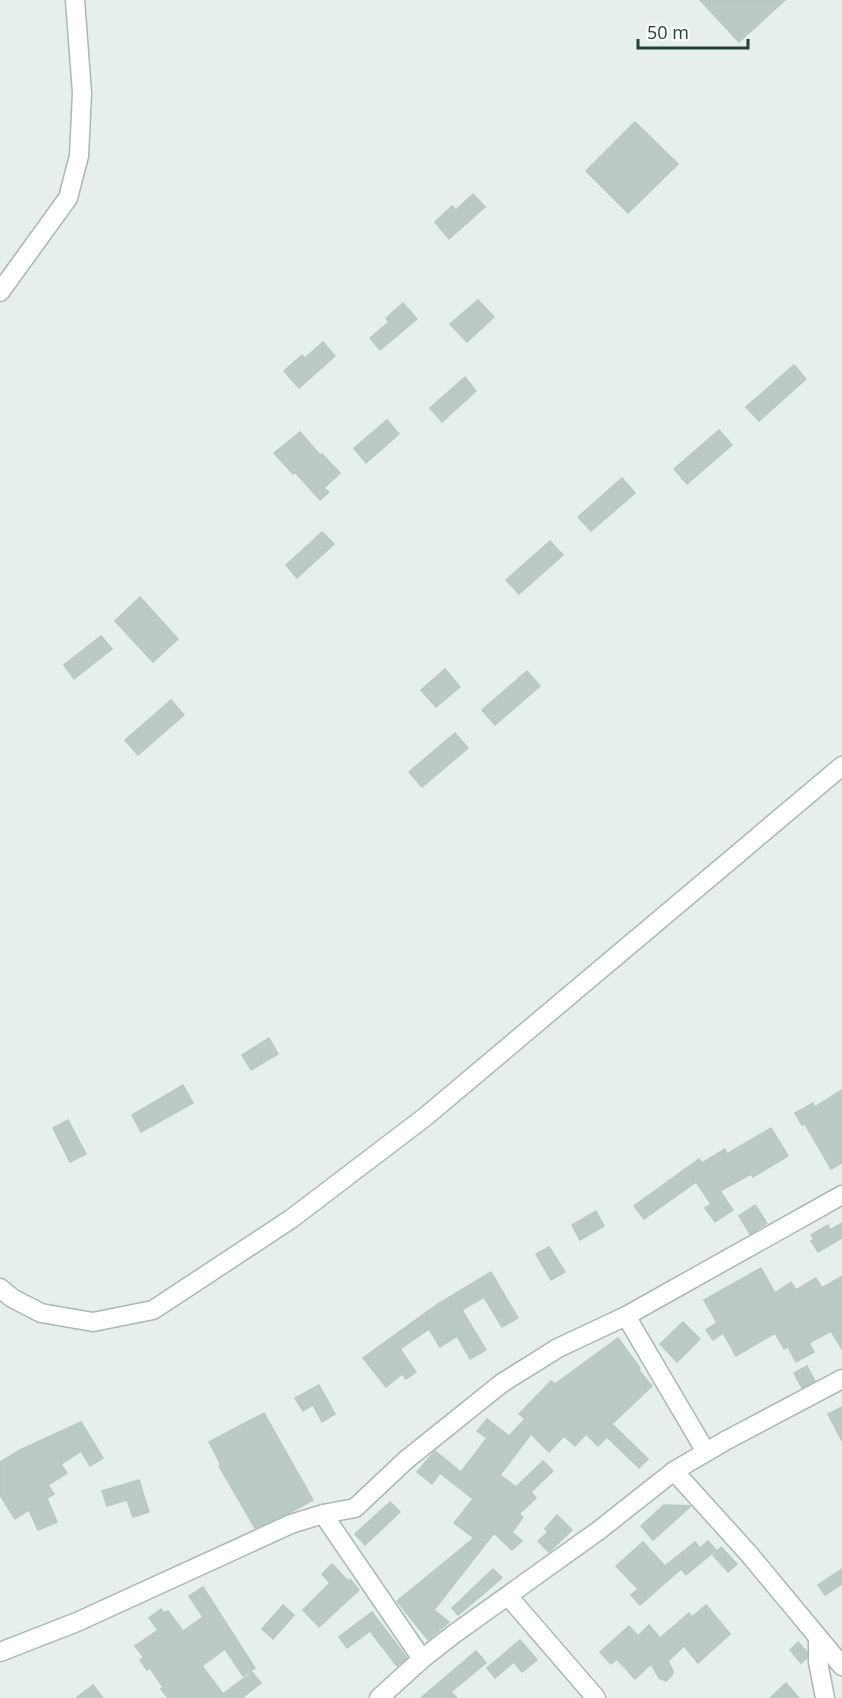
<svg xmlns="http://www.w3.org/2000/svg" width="842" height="1698" font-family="'Open Sans',sans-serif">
<rect width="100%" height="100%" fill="#e6efeb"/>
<g fill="#bbcac4" stroke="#b8c9c2" stroke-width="1.5">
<path d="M700 0H785L739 42Z"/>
<path d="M635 122 678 164 628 213 586 171Z"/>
<path d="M473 194 485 207 449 239 435 222 452 206 456 210Z"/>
<path d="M478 300 494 317 467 342 450 324Z"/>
<path d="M403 303 417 319 380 350 370 338 389 322 386 318Z"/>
<path d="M323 342 335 356 299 388 284 371 302 355 305 358Z"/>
<path d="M794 365 806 379 759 421 746 407Z"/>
<path d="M465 377 476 391 442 422 430 408Z"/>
<path d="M387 420 399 434 366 463 354 448Z"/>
<path d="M719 430 732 445 687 484 674 469Z"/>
<path d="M300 432 320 455 322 454 340 473 324 488 329 492 320 500 295 472 293 474 274 453Z"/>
<path d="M622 478 635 493 591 531 578 517Z"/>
<path d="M322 532 334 544 297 578 286 565Z"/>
<path d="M550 541 563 555 519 594 506 580Z"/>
<path d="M140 597 178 639 153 662 115 621Z"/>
<path d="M101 636 112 649 74 679 64 665Z"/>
<path d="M445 669 460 687 436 707 421 690Z"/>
<path d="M527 671 540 686 495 725 482 710Z"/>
<path d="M171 700 184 715 138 755 125 740Z"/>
<path d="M455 733 468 748 422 787 409 772Z"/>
<path d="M269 1038 278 1054 251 1070 242 1055Z"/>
<path d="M183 1085 193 1103 141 1132 132 1115Z"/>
<path d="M842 1090V1163L831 1169 805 1124 802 1125 795 1113 813 1103 815 1107Z"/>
<path d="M68 1120 86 1154 70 1162 53 1128Z"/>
<path d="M771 1128 788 1156 753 1177 751 1174 720 1191 733 1210 715 1222 705 1208 711 1204 696 1182 644 1219 634 1206 699 1159 702 1163 725 1149 727 1154Z"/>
<path d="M755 1205 767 1223 750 1234 739 1216Z"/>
<path d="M596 1211 604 1226 580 1240 572 1225Z"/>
<path d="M842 1223V1238L818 1252 811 1241 814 1239 811 1235 828 1225 830 1230Z"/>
<path d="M549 1247 565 1272 551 1280 536 1254Z"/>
<path d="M761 1268 775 1293 791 1282 796 1290 816 1278 822 1288 842 1276V1349L831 1331 809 1343 814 1352 796 1362 788 1347 784 1349 775 1333 736 1356 723 1333 713 1340 706 1330 717 1323 704 1300Z"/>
<path d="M491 1272 518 1318 502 1327 484 1297 462 1310 486 1350 470 1359 457 1336 440 1347 429 1329 400 1349 416 1372 406 1379 402 1374 386 1387 363 1358 438 1304Z"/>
<path d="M683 1322 700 1339 677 1362 660 1344Z"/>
<path d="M618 1338 640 1368 638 1369 652 1386 612 1424 648 1459 639 1468 607 1437 598 1446 586 1434 575 1446 564 1436 549 1452 531 1434 500 1475 516 1487 543 1461 553 1471 531 1492 536 1498 519 1514 523 1517 512 1532 522 1541 512 1550 494 1533 434 1610 449 1622 428 1640 397 1601 474 1538 454 1523 473 1499 440 1473 432 1484 417 1472 435 1451 461 1472 487 1438 477 1431 487 1419 509 1436 525 1419 519 1414 551 1381 555 1384Z"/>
<path d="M807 1366 815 1381 802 1388 794 1373Z"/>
<path d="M319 1385 335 1414 322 1422 313 1405 303 1411 295 1398Z"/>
<path d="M842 1407V1441L828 1414Z"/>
<path d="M264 1413 313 1500 291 1512 255 1528 219 1466 221 1465 209 1442Z"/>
<path d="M81 1422 103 1458 90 1466 81 1451 61 1464 67 1473 48 1485 54 1494 47 1498 57 1522 38 1530 29 1510 15 1519 0 1495V1462L20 1450Z"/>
<path d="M139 1480 149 1512 133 1517 127 1500 107 1506 102 1491Z"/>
<path d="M390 1502 400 1512 365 1545 355 1534Z"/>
<path d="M664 1505 691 1506 653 1540 641 1526Z"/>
<path d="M557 1515 572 1530 549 1552 538 1541 548 1532 545 1529Z"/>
<path d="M708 1541 716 1550 686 1575 681 1569 640 1605 631 1595 638 1589 616 1566 643 1542 665 1566 695 1542 700 1548Z"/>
<path d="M721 1547 737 1564 728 1572 713 1555Z"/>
<path d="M332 1564 348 1581 350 1579 359 1590 319 1627 303 1610 330 1583 322 1574Z"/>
<path d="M493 1569 502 1578 458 1615 452 1608Z"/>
<path d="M842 1569V1584L825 1595 818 1585Z"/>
<path d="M203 1587 255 1668 243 1676 225 1649 202 1666 223 1694 252 1672 261 1683 242 1698H168L161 1689 163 1687 150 1668 147 1670 140 1660 144 1658 135 1646 158 1630 149 1618 161 1609 164 1613 168 1611 183 1631 203 1617 189 1596Z"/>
<path d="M283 1605 294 1615 273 1639 262 1629Z"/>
<path d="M706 1605 730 1634 698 1663 684 1646 668 1661 673 1671 672 1675 666 1681 659 1678 651 1664 635 1679 617 1659 611 1664 600 1652 629 1626 638 1636 649 1625 660 1638 689 1613 692 1617Z"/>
<path d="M372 1612 407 1658 397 1666 370 1631 347 1648 339 1637Z"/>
<path d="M520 1640 537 1660 522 1672 514 1662 495 1678 487 1668Z"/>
<path d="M798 1642 807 1652V1658L801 1663 790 1650Z"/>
<path d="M476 1651 486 1663 451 1692 457 1698H421Z"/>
<path d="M786 1683 799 1698H770Z"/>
<path d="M93 1685 103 1698H76Z"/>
</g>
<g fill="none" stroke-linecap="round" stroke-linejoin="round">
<defs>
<g id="minor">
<path d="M0 292 68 198 79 156 82 93 75 0"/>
<path d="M0 1288 12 1298 41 1313 93 1322 153 1310 291 1219 425 1117 842 766"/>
<path d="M706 1452 626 1316 842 1195"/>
<path d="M674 1471 749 1554 842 1666"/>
<path d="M323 1514 355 1508 406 1460 502 1383 558 1348 626 1316"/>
<path d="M508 1596 596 1698"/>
<path d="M818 1638V1662L825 1698"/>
<path d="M0 1652 77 1622 291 1524 323 1514 422 1659"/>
<path d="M379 1698 422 1659 454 1634 598 1531 674 1471 725 1441 842 1379"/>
</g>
</defs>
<use href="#minor" stroke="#a8b8b2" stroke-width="21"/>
<use href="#minor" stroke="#fff" stroke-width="18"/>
</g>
<path d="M638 39v9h110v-9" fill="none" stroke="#24423a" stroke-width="3"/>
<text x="647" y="39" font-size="18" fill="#24423a" stroke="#f7fbf9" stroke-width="4.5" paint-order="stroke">50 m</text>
</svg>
